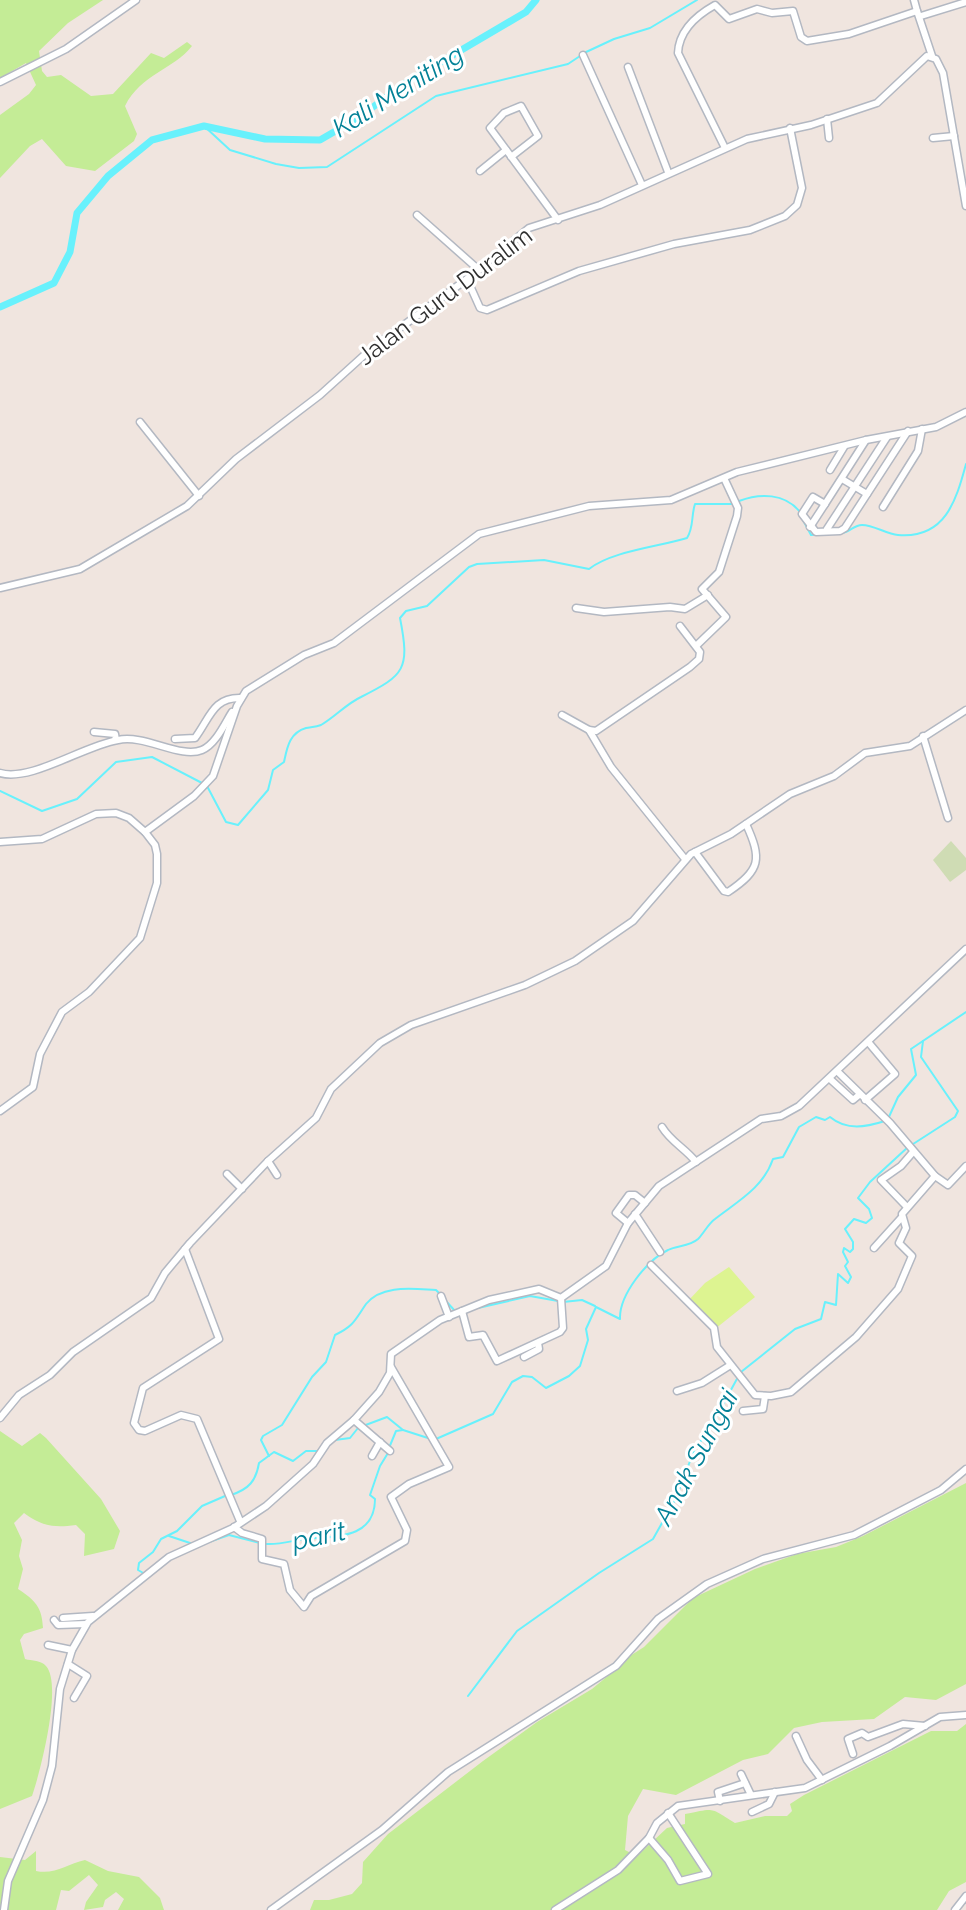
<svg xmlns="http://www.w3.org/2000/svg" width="966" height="1910" font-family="Raleway,sans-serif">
<rect width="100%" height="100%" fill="#f0e5df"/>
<g fill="#c4ec96">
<path d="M0 0H103L68 23 39 51 42 71 47 77 61 75 91 96 113 94 151 53 164 58 187 42 192 46C173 70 141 74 125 106L137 134 134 141 95 171 66 166 42 139 30 146 0 178V115L29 94 36 85 26 63 0 78Z"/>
<path d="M0 1431 22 1446 40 1433 46 1438 101 1499 120 1531 114 1549 84 1556 85 1534 76 1525C53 1528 42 1526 24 1513L14 1523 22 1540 19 1556 23 1569 18 1589C35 1600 42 1607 43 1628L24 1634 20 1640 25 1659C32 1661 41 1660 46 1666 63 1685 40 1773 32 1796L0 1809Z"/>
<path d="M966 1483V1684L936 1700 905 1697 874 1719 822 1722 794 1728 768 1754 743 1760 676 1795 643 1789 628 1816 625 1850 637 1856 667 1828 685 1824V1814C716 1808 709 1807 735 1823L765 1816H787L792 1811 790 1804 804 1795 931 1731H957L966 1724V1882L949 1891 937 1910H310L314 1900H329L352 1894 362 1883 363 1862 388 1834 483 1761 537 1722 592 1689 621 1665 622 1661 644 1647 693 1598 755 1569 797 1554 836 1547 863 1536Z"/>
<path d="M36 1851V1871C55 1875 67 1864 85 1860L108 1871 139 1877 160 1898 164 1910H118L124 1899 116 1892 105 1900 103 1907 84 1910 86 1902 98 1885 89 1875 69 1891 61 1890 56 1910H4L0 1905V1857L25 1860Z"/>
</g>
<path fill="#cfdcb4" d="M951 841 966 858V870L950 882 933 860Z"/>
<path fill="#ddf491" d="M729 1267 755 1297 715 1329 688 1301 705 1283Z"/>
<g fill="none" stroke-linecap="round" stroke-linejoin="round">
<g stroke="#68f1fc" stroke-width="2">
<path d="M584 53 614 39 650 28 697 0"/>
<path d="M204 126 230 150 276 164 299 168 327 167 436 96 568 64 580 56"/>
<path d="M739 501C760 493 785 493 800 512"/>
<path d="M803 520 811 535 823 534"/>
<path d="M842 533C850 532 854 525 862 525 874 525 886 534 898 535 945 539 956 501 966 464"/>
<path d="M207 786 226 822 238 825 268 790 273 770 284 762C287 748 289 733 306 728 311 727 316 727 321 725 335 717 346 704 361 697 405 675 410 669 400 618L406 611 427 606 469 567 477 564 544 560 589 569C612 551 658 547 687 538 694 527 691 516 695 504H734"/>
<path d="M0 791 42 811 77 799 116 762 152 757 202 783"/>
<path d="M888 1119 898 1097 916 1075 911 1049 966 1012"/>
<path d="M910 1146 955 1117 958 1111 921 1057 923 1041"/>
<path d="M445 1300 455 1311"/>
<path d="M563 1302 582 1300 595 1306"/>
<path d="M478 1308 530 1296 558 1301"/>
<path d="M741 1372 795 1329 821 1319 825 1302 836 1305 838 1274 848 1283 851 1277 845 1266 848 1262 843 1252 844 1248 850 1252 853 1249V1242L845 1229 854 1219 866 1223 872 1218 869 1209 858 1198 870 1182 908 1147"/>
<path d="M363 1426 387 1417 403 1430 431 1439"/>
<path d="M436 1439 493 1414 512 1382 523 1376 532 1377 546 1388 569 1376 580 1366 588 1340 586 1329 596 1307 620 1319C619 1295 647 1260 668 1250 677 1245 689 1247 698 1239 704 1233 708 1224 715 1219 738 1201 763 1188 773 1159L783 1157 799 1127 816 1117 825 1120 830 1117C847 1131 866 1127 885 1121"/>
<path d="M335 1440 350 1438 358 1428"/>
<path d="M389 1448 396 1431 403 1430"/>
<path d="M269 1456 261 1440 263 1436 282 1425 312 1377 326 1362 335 1335C354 1326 355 1320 366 1304 382 1284 414 1289 436 1290L439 1293"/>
<path d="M231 1495C249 1489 256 1481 259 1463L274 1452 293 1461 306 1451H319"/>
<path d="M169 1536 193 1544"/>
<path d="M206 1543 229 1535 260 1543"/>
<path d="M266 1544C279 1545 291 1541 304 1539 331 1536 375 1541 375 1499L370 1495 380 1466 388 1453"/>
<path d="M145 1574 138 1570 139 1563 153 1552 161 1539 177 1531 202 1506 225 1496"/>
<path d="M468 1696 517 1631 599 1573 653 1539 676 1498 695 1448 708 1432 738 1377"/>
</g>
<path stroke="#68f1fc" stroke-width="7" d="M0 307 54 283 70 252 77 213 108 176 152 140 204 126 265 139 320 140 358 118 407 82 526 12 536 0"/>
<defs>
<g id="minor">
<path d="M914 0 917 11"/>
<path d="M921 16 966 2"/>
<path d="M583 55 642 185"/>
<path d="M628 67 668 172"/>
<path d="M0 82 66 49 136 0"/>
<path d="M827 119 829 138"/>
<path d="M933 138 954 136"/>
<path d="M725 148 678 53C679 30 697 15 715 5L729 19 757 9 772 13 793 11 801 37 807 41 849 34 917 11 932 56"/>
<path d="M511 157 538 136 521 106 504 113 490 128 558 220"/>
<path d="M480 171 506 150"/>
<path d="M417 215 479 270"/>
<path d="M467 279 480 308 487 310 579 271 674 244 750 230 785 216 797 205 802 188 790 128"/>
<path d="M140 422 199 496"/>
<path d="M866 440 825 504 813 497 802 514 816 532 840 531 845 528 908 431"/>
<path d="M830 470 844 447"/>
<path d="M842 479 867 494"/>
<path d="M883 507 918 451 922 429"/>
<path d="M810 527 825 504"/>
<path d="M827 529 887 437"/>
<path d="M0 588 80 569 187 506 236 459 320 395 371 349 467 279 529 228 600 205 747 139 811 125 877 103 927 56 936 59 943 73 966 206"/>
<path d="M576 608 604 612 670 607 685 609 708 595"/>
<path d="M696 646 726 617 702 589 719 572 737 516 738 508 724 478"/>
<path d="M562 715 589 730 596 731 690 667 699 659 700 652 680 626"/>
<path d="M589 730 611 767 685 859"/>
<path d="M94 732 115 734 116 740"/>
<path d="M923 736 948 818"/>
<path d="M175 739 195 738C210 718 213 697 241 698"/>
<path d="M0 773C31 782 83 746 118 740 145 734 180 759 202 750 216 744 225 723 232 712"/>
<path d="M145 832 194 796 213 776 237 706 246 691 304 655 334 643 479 534 589 506 671 500 737 472 866 440 936 427 966 412"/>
<path d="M0 842 42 839 96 814 116 813 129 818 145 832 155 845 157 854V883L140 938 89 992 62 1012 40 1054 33 1087 0 1111"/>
<path d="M695 852 724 891 728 892C761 870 762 859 746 824"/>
<path d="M830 1079 853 1100 859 1095"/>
<path d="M865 1100 895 1074 869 1043"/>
<path d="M662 1127C671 1142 685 1148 696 1162"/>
<path d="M268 1161 277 1175"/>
<path d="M227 1174 242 1189"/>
<path d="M935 1176 948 1185 966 1166"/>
<path d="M907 1207 881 1180 901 1166 913 1152"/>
<path d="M635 1214 660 1252"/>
<path d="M628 1223 616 1213 629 1195H635L645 1203"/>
<path d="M874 1248 902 1217"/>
<path d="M185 1249 219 1339 143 1388 134 1423 139 1430 145 1431 181 1415 197 1419 240 1521"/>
<path d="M651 1265 714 1328 717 1347 755 1395 771 1396 791 1392 856 1337 898 1289 912 1256 899 1243 906 1228 902 1214 935 1176 890 1123 838 1072"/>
<path d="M441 1296 449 1317"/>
<path d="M462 1311 469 1337 483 1335 497 1361 560 1332 563 1328 561 1298"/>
<path d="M524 1357 539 1349 538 1343"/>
<path d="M677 1391 702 1383 729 1366"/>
<path d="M743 1411 763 1409 765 1396"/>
<path d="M0 1418 19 1395 50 1375 73 1352 151 1298 165 1273 190 1243 268 1161 316 1118 331 1089 380 1043 411 1025 525 985 575 961 633 921 691 854 731 834 790 794 834 776 865 753 910 746 966 710"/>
<path d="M354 1420 390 1451"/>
<path d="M372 1456 380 1442"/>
<path d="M234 1527 242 1533 262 1539V1559L284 1564 290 1590 304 1607 311 1596 405 1541 407 1530 391 1497 409 1484 449 1467 391 1367"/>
<path d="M63 1618 93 1616"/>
<path d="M54 1620 58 1625 86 1624"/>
<path d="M48 1645 72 1650"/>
<path d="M68 1664 87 1676 74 1698"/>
<path d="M796 1736 807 1760 822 1780"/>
<path d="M853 1754 848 1739 862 1733 868 1737 903 1724 925 1726"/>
<path d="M741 1774 751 1795"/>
<path d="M720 1801 718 1792 745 1783"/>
<path d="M752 1812 769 1804 775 1792"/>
<path d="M649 1838 668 1860 680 1881 708 1874 668 1813"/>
<path d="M4 1910 8 1881 43 1800 52 1766 60 1689 72 1650 88 1622 169 1557 233 1528 266 1506 313 1464 327 1443 354 1420 379 1392 390 1373 391 1354 440 1320 489 1300 539 1289 561 1298 606 1266 628 1223 659 1186 761 1119 781 1116 799 1106 966 949"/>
<path d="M271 1910 382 1830 448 1772 616 1666 658 1619 707 1584 763 1559 854 1535 941 1490 966 1469"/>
<path d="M555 1910 618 1870 649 1838 657 1823 678 1806 805 1788 890 1746 940 1717 966 1715"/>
<path d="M955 1910 966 1896"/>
</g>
</defs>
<use href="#minor" stroke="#b3b8c2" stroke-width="9"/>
<use href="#minor" stroke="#fff" stroke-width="6"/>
</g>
<g text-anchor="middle" stroke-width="6" stroke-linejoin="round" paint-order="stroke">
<g font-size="24" fill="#2e2e2e" stroke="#fff">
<text transform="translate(445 296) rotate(-37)" y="8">Jalan Guru Duralim</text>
</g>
<g font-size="26" font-style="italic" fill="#038197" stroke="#fff">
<text transform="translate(398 91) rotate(-32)" y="9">Kali Meniting</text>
<text transform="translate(696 1457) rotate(-62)" y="9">Anak Sungai</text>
<text transform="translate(319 1536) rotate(-12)" y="9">parit</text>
</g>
</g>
</svg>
